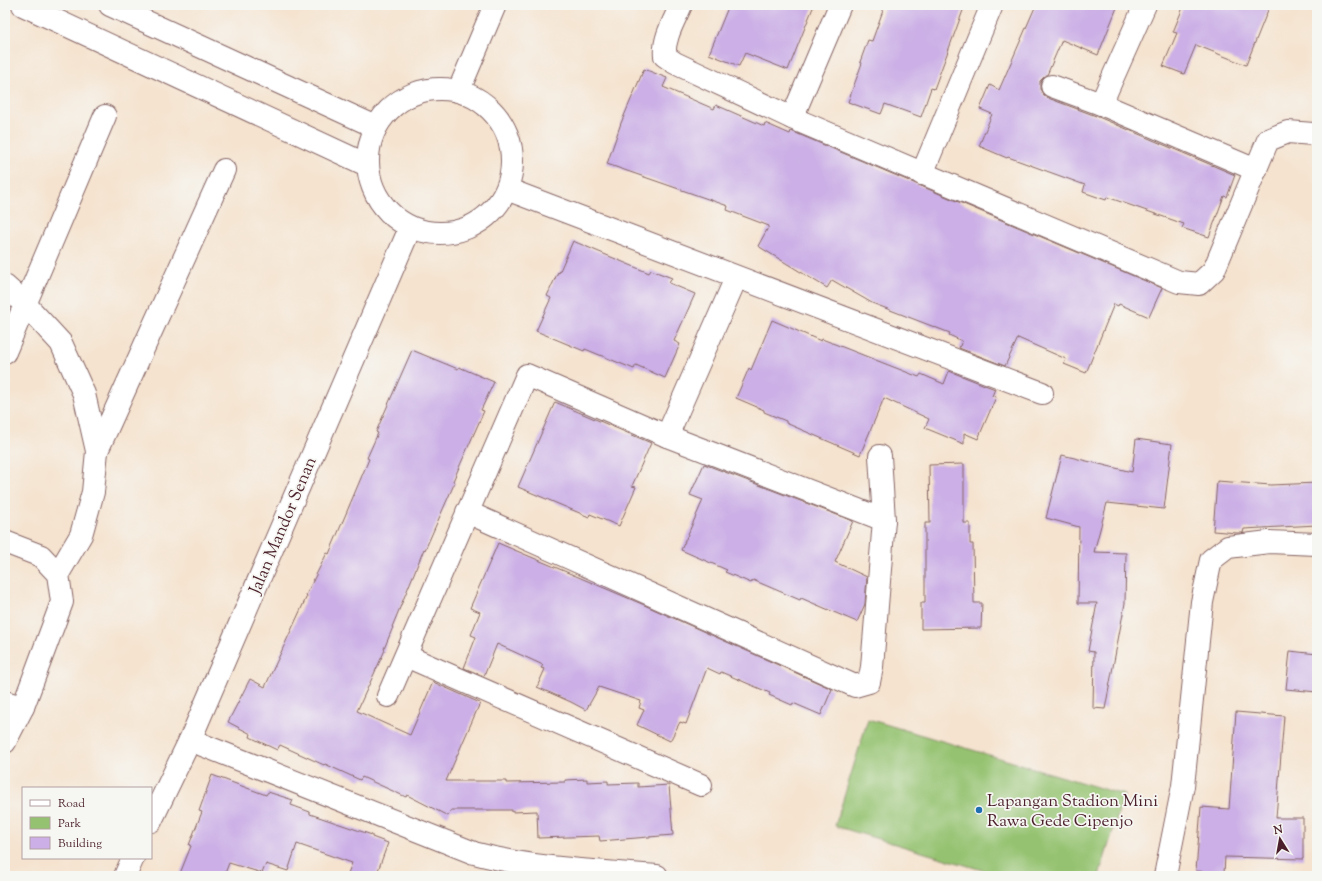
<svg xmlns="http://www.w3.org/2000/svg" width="1322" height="881" font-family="'Sorts Mill Goudy',serif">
<rect width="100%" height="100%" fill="#f6f6f2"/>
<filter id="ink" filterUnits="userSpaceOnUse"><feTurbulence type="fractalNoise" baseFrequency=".025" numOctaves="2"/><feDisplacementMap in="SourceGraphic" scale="8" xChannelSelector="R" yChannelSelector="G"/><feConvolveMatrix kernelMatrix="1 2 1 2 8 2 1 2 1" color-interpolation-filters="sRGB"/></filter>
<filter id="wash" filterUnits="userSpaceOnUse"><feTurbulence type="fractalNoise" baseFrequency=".012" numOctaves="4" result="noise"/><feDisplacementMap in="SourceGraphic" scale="16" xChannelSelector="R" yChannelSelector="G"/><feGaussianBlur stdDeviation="0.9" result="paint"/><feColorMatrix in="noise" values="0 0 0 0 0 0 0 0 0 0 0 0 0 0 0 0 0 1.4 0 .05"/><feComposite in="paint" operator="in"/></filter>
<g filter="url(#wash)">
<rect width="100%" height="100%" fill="#f5e3cf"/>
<path fill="#94c270" stroke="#6f704e" d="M868 719 1124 795 1099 876H1002L835 826Z"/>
<g id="blocks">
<g fill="#cbafe6">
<path d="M729 5H814L788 70 745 53 739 66 709 54Z"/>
<path d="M885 5H965L934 89 931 88 921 117 885 104 881 114 848 102 862 63 860 62 868 40 872 41Z"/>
<path d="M1036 5H1118L1098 55 1062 40 1047 75 1044 77 1040 81V89L1043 94 1048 98 1096 116 1235 175 1227 197 1224 196 1209 237 1182 228 1184 224 1107 197 1106 200 1083 192 1085 185 1008 157 1007 158 979 146 992 114 980 109 990 85 999 90Z"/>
<path d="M1184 5H1270L1246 65 1196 45 1184 74 1163 66 1177 33 1173 32Z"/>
<path d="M644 69 667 78 663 87 714 109 716 105 764 126 765 123 790 134 791 131 1162 288 1149 317 1119 304 1118 306 1114 304 1086 373 1064 364 1066 359 1018 338 1005 366 959 348 962 341 949 335 950 333 872 303 832 280 827 288 758 246 769 226 727 210 728 206 607 164 621 123Z"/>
<path d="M573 241 649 273 651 270 672 278 669 283 695 294 674 341 680 344 665 378 636 365 634 369 585 349 584 351 536 331 551 298 547 296 558 272 559 273Z"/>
<path d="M772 320 821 341 822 339 919 377 921 374 944 384 949 371 995 389 992 396 996 397 978 439 964 433V444L925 428 929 419 884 398 860 455 786 423V421L764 412V410L736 398 749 368 751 370Z"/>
<path d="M412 350 458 369 459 367 494 382 481 410 484 411 453 481 455 482 425 550 424 549 415 571 392 627H393L384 649 385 650 357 711 410 735 433 682 480 703 446 781H506V783L565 782V780L587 779V782L608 781V784L638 783V787L669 785 673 835 600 841 599 836 538 838 537 811 512 812V810H451L448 816 407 795 406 797 362 777 360 780 325 764 324 765 280 745 277 750 250 737 251 734 228 722 250 679 265 687 307 596 306 595 327 553 329 554 369 459 367 458 378 433 376 432Z"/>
<path d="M555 402 651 443 632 486 636 487 619 526 590 514 589 517 518 487Z"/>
<path d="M1136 439 1172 444 1164 509 1107 503 1094 552 1126 553 1125 603 1105 709 1093 708 1094 652 1088 651 1097 603H1078L1079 527 1046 518 1062 455 1132 472Z"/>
<path d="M704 464 853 521 835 562 867 577 865 604 857 622 801 598 800 600 753 580 751 583 725 572 727 570 681 550 703 500 690 495Z"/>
<path d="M964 464V523H970V544H973L974 603H982L981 628 921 629V603H925V523H930L929 465Z"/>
<path d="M1217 481 1271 485 1317 483V525L1244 529 1243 533H1237L1213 531Z"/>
<path d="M498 543 642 604 832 689 821 715 793 703 792 705 769 695 770 693 721 672 720 674 707 668 686 724 680 722 670 741 637 725 644 710 639 708 641 701 599 687 586 710 571 702 537 687 545 669 541 668 543 665 497 644 484 676 464 668 476 637 471 635 480 612 470 608Z"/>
<path d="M1290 651 1317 654V692L1286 689Z"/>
<path d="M1236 712 1284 716 1276 818H1303V859L1225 857 1224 873 1196 871 1201 807 1229 809Z"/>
<path d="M212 775 266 795 268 792 293 800 291 805 310 812V814L372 835V837L388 843 376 876H347L352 863 297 844 288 871 266 864 262 873 229 863 224 876H179L191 846 189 845 202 812 199 811Z"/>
</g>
</g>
</g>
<g filter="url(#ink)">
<use href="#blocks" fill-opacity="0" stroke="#866464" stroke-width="1"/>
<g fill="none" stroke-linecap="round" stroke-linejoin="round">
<defs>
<g id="minor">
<path d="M23 5 367 165"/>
<path d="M110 5 376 127"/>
<path d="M681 5C674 21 663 39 665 56L675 63 792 118 1179 282 1199 284 1214 270 1268 140 1288 132 1313 134 1317 136"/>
<path d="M1052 86 1101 104 1256 170"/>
<circle cx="440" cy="161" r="72"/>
<path d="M459 90 495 5"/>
<path d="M1101 104 1145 5"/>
<path d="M792 118 840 5"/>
<path d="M922 174 992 5"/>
<path d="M509 190 1042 393"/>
<path d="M5 286 25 304 61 343 84 394 97 451 93 492 81 535 58 574"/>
<path d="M5 352 105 116"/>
<path d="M667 436 736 278"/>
<path d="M97 451 224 170"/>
<path d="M467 512 855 686 869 682 872 667 884 520 880 456"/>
<path d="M5 542 41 556 58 574 62 602 23 707 5 742"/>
<path d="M406 656 701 785"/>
<path d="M388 696 527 375 667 436 884 520"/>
<path d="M5 702 23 707"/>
<path d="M190 740 474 853C533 869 596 871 657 876"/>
<path d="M151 821 190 740 410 228"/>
<path d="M125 876 133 858"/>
<path d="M1165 876 1183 786 1202 602 1211 560 1228 547 1269 542 1317 544"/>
</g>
</defs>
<use href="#minor" stroke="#866464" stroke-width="24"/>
<use href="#minor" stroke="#fff" stroke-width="22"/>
</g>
</g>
<circle fill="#1f6fb2" stroke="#f6f6f2" stroke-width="1.5" cx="979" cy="810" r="4"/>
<g text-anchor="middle" stroke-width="3.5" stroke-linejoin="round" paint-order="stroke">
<g font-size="17" fill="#4a1f2b" stroke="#f6f6f2">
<text transform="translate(282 525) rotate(-67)" y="6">Jalan Mandor Senan</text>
</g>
<g font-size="17" fill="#4a1f2b" stroke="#f6f6f2" text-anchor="start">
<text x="987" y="806">Lapangan Stadion Mini<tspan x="987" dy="20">Rawa Gede Cipenjo</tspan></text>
</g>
</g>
<rect width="1322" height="881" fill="none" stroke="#f6f6f2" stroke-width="20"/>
<rect x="22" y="787" width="130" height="72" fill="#f6f6f2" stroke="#b1a0a2"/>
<rect x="30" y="800" width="20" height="6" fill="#ffffff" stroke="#b1a0a2"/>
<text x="58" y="807" font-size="12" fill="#4a1f2b">Road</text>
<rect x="30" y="817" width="20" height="12" fill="#94c270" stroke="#b1a0a2"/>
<text x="58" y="827" font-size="12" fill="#4a1f2b">Park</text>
<rect x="30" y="837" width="20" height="12" fill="#cbafe6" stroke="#b1a0a2"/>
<text x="58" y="847" font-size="12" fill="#4a1f2b">Building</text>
<g transform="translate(1280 839) rotate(349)" stroke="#f6f6f2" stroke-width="3" paint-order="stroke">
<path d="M0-3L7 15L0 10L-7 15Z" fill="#4a1f2b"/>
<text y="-6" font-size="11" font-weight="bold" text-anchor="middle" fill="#4a1f2b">N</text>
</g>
</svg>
